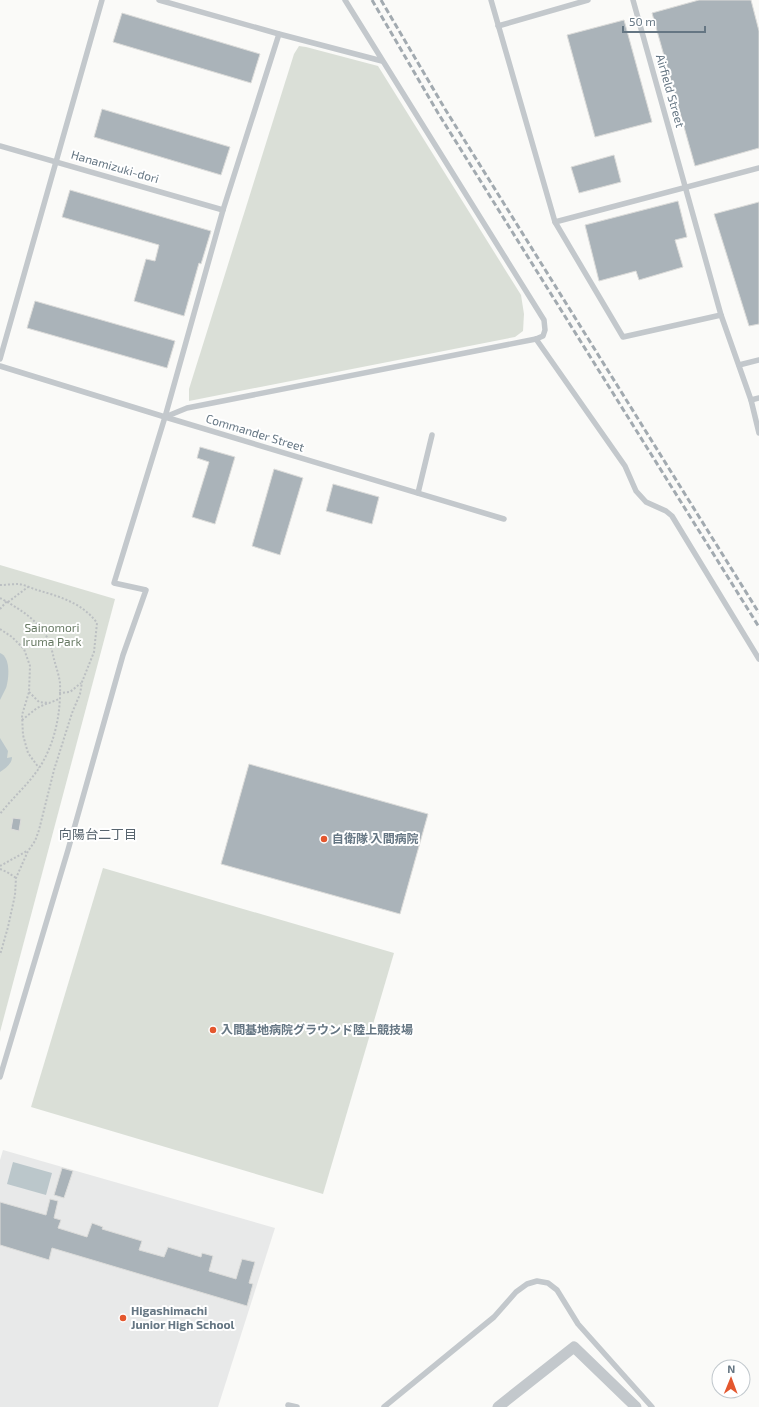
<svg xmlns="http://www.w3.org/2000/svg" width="759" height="1407" font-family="'Exo 2','Noto Sans JP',sans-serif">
<rect width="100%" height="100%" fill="#fafaf8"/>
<path fill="#e8e9e9" d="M3 1150 275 1228 218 1407H0V1160Z"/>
<g fill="#dadfd7">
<path d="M299 46 306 47 378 66 521 295 524 314 523 331 515 337 189 401V389L294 54Z"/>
<path d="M0 565 115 599 0 1032Z"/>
<path d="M103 868 394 953 323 1194 31 1107Z"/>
</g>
<g fill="#bbc7cb">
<path d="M0 653C11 657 9 679 6 688 4 692 2 696 0 700Z"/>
<path d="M0 738 8 751 7 758 12 757C12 764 5 769 0 772Z"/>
<path d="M13 1162 52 1173 46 1195 7 1184Z"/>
</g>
<g fill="#aab3b9" stroke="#dcdcda">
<path d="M699 0H751L759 31V148L695 166 652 13Z"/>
<path d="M122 13 260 54 251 83 113 42Z"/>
<path d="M624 20 652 122 595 137 567 35Z"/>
<path d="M102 109 230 147 221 175 94 137Z"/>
<path d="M614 155 621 182 579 193 571 167Z"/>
<path d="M70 190 211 231 201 264 199 263 184 316 134 301 146 259 155 261 159 245 62 217Z"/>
<path d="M678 201 687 237 675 240 683 267 639 280 636 271 599 281 585 225Z"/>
<path d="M759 202V324L749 326 714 214Z"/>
<path d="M35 301 175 341 167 368 27 328Z"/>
<path d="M200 447 235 457 215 524 192 517 209 462 197 458Z"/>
<path d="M274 469 303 478 280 555 252 546Z"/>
<path d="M333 484 379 497 372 524 326 511Z"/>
<path d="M249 764 428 814 400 914 221 864Z"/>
<path d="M13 818 21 819 19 831 11 829Z"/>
<path d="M62 1168 73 1171 64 1198 54 1195Z"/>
<path d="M50 1199 58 1201 54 1218 61 1220 58 1228 87 1237 92 1223 103 1227 102 1229 142 1241 139 1250 164 1257 168 1247 201 1257 202 1253 213 1256 209 1271 236 1279 242 1259 255 1262 249 1283 253 1284 247 1306 52 1248 49 1260 0 1245V1202L46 1215Z"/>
</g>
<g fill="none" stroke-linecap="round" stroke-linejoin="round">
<g stroke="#bbbfc2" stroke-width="2" stroke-dasharray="2 2" stroke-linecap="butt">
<path d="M0 585C6 585 13 584 19 584 25 585 31 588 37 590 58 596 83 603 97 623L94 652 82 682 80 694 72 713 54 770 39 830 35 841 28 851 16 878 15 895 8 927 0 955"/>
<path d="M0 598C16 607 32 616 43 631 49 638 52 650 54 659 56 667 59 675 60 683 61 711 56 740 41 765 30 783 13 797 0 814"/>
<path d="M8 602 28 587"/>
<path d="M0 609 7 601"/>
<path d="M0 629 12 637 24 649 30 666 29 692 22 715 23 735 28 753 39 768"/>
<path d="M29 692 39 702 49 703 59 699"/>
<path d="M59 693 70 692 81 683"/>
<path d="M22 720 37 708 48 703"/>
<path d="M0 866 27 851"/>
<path d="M0 869 7 872 16 878"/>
</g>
<g stroke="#c3c8cc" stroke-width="5.5">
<path d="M159 0 279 34 382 61"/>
<path d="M491 0 555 222 623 337 721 315"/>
<path d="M633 0 721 315 751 400 759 433"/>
<path d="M498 26 588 0"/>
<path d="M0 146 223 210"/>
<path d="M555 222 759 168"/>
<path d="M536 339 625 466 636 491 646 502 666 511 672 516 759 659"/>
<path d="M0 359 102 0"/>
<path d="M739 365 759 360"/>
<path d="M0 366 165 417 504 519"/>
<path d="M751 400 759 398"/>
<path d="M165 417 187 408 536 339 543 336 545 330 544 320 345 0"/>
<path d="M418 493 432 435"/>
<path d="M0 1077 68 850 123 655 146 590 114 583 165 417 223 210 279 34"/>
<path d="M288 1405 297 1407"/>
<path d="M384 1407 494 1317 516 1292 527 1284 537 1281 548 1283 557 1290 578 1324 652 1407"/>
</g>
<path stroke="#c3c8cc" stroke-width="11" d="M498 1407 574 1347 636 1407"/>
<g stroke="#a2aab0" stroke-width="3" stroke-dasharray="6 3" stroke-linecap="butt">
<path d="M372 0 438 113 759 627"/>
<path d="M381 0 445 109 759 613"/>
</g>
</g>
<g fill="#e4572e" stroke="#fff" stroke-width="1.5">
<circle cx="324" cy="839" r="4"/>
<circle cx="213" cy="1030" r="4"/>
<circle cx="123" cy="1318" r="4"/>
</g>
<g text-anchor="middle" stroke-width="4" stroke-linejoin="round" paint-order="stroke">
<g font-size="12" fill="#657683" stroke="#fff">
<text transform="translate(670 91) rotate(74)" y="4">Airfield Street</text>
<text transform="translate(115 167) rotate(16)" y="4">Hanamizuki-dori</text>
<text transform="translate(255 433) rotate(17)" y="4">Commander Street</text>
</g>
<g font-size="12" fill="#687a64" stroke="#fff">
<text x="52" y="632">Sainomori<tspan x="52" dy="14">Iruma Park</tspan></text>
</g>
<g font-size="12" font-weight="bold" fill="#657683" stroke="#fff" text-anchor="start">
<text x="332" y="843">自衛隊 入間病院</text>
<text x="221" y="1034">入間基地病院グラウンド陸上競技場</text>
<text x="131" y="1315">Higashimachi<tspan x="131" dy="14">Junior High School</tspan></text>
</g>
<g font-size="13" fill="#57646e" stroke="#fff">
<text x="98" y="839">向陽台二丁目</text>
</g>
</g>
<g transform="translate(731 1379) rotate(1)"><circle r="19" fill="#ffffff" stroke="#c1c8cd"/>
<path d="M0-3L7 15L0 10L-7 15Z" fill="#e4572e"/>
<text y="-6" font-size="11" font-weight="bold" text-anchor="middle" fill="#657683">N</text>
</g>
<path d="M623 26v6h82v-6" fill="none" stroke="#657683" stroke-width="2"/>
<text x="629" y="26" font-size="12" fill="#657683" stroke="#ffffff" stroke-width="3" paint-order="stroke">50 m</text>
</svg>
